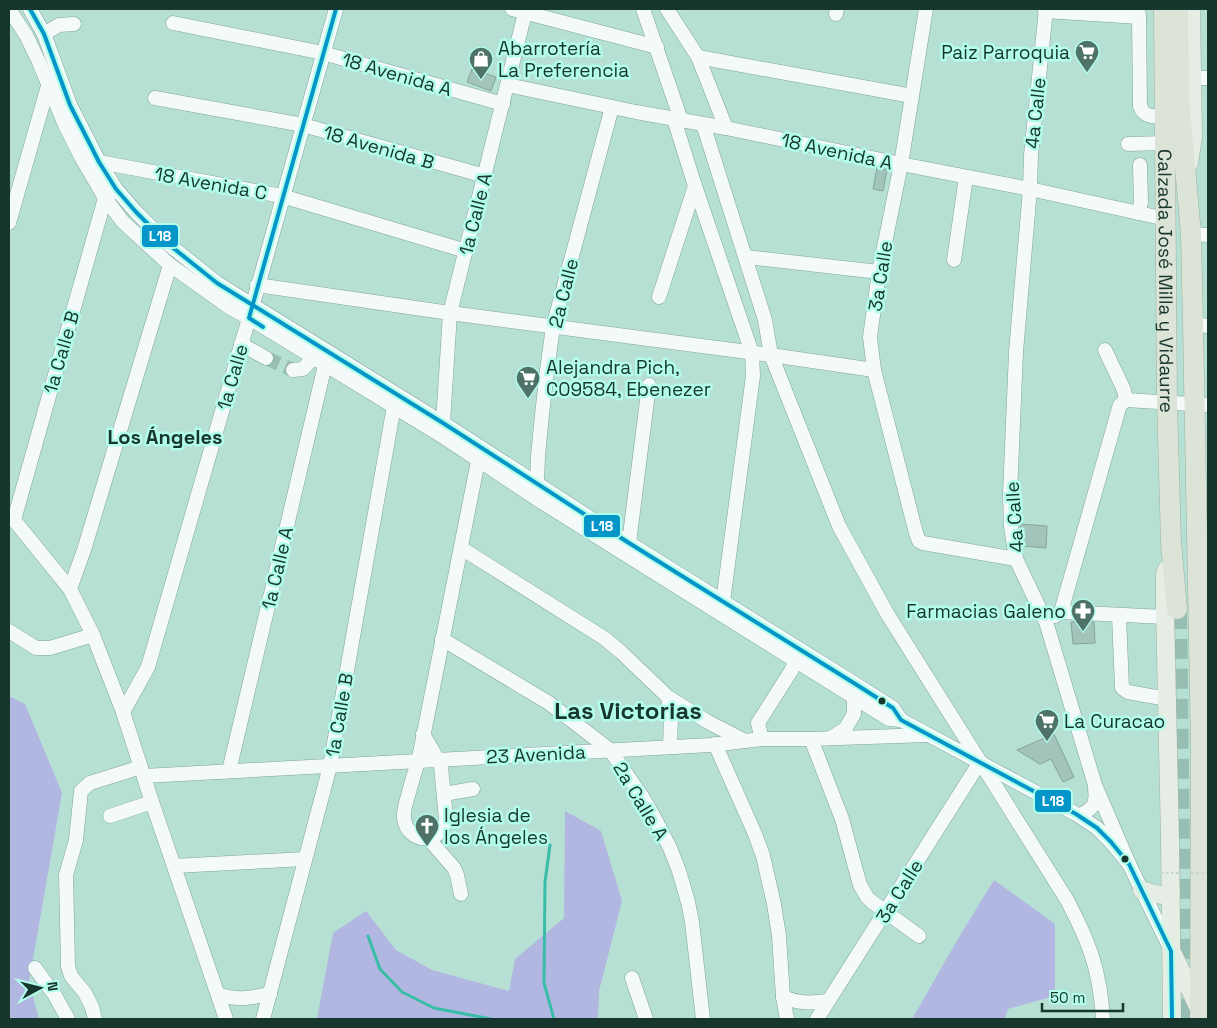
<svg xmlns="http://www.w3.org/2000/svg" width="1217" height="1028" font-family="'Space Grotesk',sans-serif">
<rect width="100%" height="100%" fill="#b6e0d4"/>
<g fill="#b1b7e1">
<path d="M9 696 25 704 62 793 29 982 39 1019H9Z"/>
<path d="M565 811 601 831 622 901 599 991 598 1019H317L333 933 366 911 396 950 432 970 509 991 515 959 564 918Z"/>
<path d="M994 880 1055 924V996L1008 1009 1005 1019H912L962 932Z"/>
</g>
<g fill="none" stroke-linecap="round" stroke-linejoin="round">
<g stroke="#39bda6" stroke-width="3">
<path d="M550 845 545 882 544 983 554 1019"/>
<path d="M368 936 380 969 402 992 434 1008 491 1019"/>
</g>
</g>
<g fill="#a2c4bb" stroke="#83a59b">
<path d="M472 69 496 77 491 91 467 82Z"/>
<path d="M877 168 887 170 883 191 873 189Z"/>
<path d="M1020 524 1047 526 1046 548 1023 546Z"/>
<path d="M1071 622H1094L1095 643 1073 644Z"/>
<path d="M1054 734 1074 777 1063 782 1051 759 1040 764 1017 750Z"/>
</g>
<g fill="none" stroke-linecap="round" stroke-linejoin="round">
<path stroke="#96beb3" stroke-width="14" stroke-dasharray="14 7" stroke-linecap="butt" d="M266 358 293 370"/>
<path stroke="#96beb3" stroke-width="20" stroke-dasharray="20 10" stroke-linecap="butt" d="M1177 609 1182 1019"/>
<defs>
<g id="minor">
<path d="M9 9 26 35 39 62 65 125 81 157 105 198 123 222 170 265 229 307 249 318 442 436 537 499 889 719 901 720 1076 814 1097 828 1111 842 1129 864"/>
<path d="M30 9 44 34 70 105 99 162 116 189 136 212 167 243 217 283 443 423 629 543 857 685 893 708 901 720"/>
<path d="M512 9 657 47"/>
<path d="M643 9 681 120"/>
<path d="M667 9 698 57 726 128"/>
<path d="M926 9 901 164 879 272 870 337 874 370 916 533 919 541 923 543 1016 559"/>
<path d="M1046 9 1031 155 1030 189 1016 352 1010 494 1011 527 1016 559 1046 622 1095 785 1129 864 1170 948"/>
<path d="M1138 9 1139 17 1140 106C1144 118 1154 116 1166 117"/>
<path d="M1045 11 1139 17"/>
<path d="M836 14 837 9"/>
<path d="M173 23 323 53 503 104"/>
<path d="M44 34 59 25 74 24"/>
<path d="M698 57 912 96"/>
<path d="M1192 78H1208"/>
<path d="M508 85 636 112 726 128 901 164 1030 189 1166 219"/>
<path d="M155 98 303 125 485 176"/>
<path d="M674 119 695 186 752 353 753 376 722 609"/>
<path d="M703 124 765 320 771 355 839 526 888 615 1067 900C1080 925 1093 952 1098 980 1101 993 1102 1006 1103 1019"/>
<path d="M1128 144 1166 143"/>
<path d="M99 162 282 196 466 251"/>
<path d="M1139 213 1141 202 1140 165"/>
<path d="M9 223 48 86"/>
<path d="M1191 234 1208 235"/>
<path d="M746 257 879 272"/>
<path d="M954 260 966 177"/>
<path d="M257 285 450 313 771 355 874 370"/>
<path d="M659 297 695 186"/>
<path d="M1193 324 1208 326"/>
<path d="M241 344 266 358"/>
<path d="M1105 350 1124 390 1126 400"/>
<path d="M293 370 303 369 313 358"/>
<path d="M1126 400 1208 405"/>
<path d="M443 423 450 313 526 9"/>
<path d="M537 483 538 456 542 415 547 370 553 327 612 107"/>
<path d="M9 516 14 520 70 589 93 635 123 712 152 802 226 1019"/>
<path d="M14 520 105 198 110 194"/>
<path d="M629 543 649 385"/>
<path d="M461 548 604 638 621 652 668 697 708 722 745 741"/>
<path d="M70 589 84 550 170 265"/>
<path d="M1061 612 1119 408 1120 405 1126 400"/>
<path d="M1055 616 1061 612 1166 617"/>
<path d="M1119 616 1122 688 1128 692 1167 699"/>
<path d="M9 631 36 648H50L93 635"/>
<path d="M442 639 549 703 610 750 643 798 655 819 670 848 679 871 688 902 692 922 703 1019"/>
<path d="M668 697 671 717 670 747"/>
<path d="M123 712 148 667 249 318 336 9"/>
<path d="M423 734 438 760 441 766 446 819C442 846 407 844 404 818 403 810 407 800 409 792 413 777 418 763 421 748 440 652 459 556 478 461"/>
<path d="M831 738 845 729 854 714V697"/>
<path d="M762 739 758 723 791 671 796 661"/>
<path d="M811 739 842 819 860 885 867 897 871 901 919 936"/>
<path d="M715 744 755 834 763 856 774 904 779 936 783 997 787 1019"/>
<path d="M229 771 325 365"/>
<path d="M144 776 711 745 762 739H811L927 735"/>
<path d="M444 794 473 789"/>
<path d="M110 816 152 802"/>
<path d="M1079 816C1094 808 1097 804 1095 788"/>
<path d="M428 838 454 868 457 875 461 894"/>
<path d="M174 866 305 859"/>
<path d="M35 968 54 994 68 1019"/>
<path d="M632 978 646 1019"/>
<path d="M218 994C237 1001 250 998 270 994"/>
<path d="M783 997C800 1004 811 1003 828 1001"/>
<path d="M95 1019 92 1007 85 993 71 976 68 966 66 875 76 840 81 791 90 783 141 767"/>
<path d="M263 1019 330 766 394 406"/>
<path d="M817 1019 980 762"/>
</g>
<g id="major">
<path d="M1189 163 1193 137 1191 9"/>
<path d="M1167 569 1165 574V609L1170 839 1172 1019"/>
<path d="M1142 890C1152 893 1160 897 1171 893"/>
<path d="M1174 956 1200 1011"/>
</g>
<g id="highway">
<path id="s1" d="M1164 9 1167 402 1171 542 1177 609"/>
<path d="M1178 9 1179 99 1191 234 1193 324 1201 746 1200 1019"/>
</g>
</defs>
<use href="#minor" stroke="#82a49b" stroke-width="15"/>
<use href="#major" stroke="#9cb2a0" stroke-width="19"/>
<use href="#highway" stroke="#9cb2a0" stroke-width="21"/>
<use href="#minor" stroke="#f4faf9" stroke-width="14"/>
<use href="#major" stroke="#e6ede4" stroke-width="18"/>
<use href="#highway" stroke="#dce3d7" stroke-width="20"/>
<path stroke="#c8d6d1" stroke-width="2" stroke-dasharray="2.5 2.5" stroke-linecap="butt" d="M1161 873H1208"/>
<defs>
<g id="bus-1">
<path d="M30 9 44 34 70 105 99 162 116 189 136 212 167 243 217 283 443 423 629 543 857 685 893 708 901 720 1076 814 1097 828 1111 842 1129 864 1171 951 1172 1019"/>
<path d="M263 327 249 318 336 9"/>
</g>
</defs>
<use href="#bus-1" stroke="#b2feea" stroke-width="8"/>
<use href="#bus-1" stroke="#0496c8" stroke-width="4"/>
</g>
<defs>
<symbol id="supermarket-pin" viewBox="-11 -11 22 30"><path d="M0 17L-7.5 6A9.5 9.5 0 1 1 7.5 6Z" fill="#4e7268" stroke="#b2feea"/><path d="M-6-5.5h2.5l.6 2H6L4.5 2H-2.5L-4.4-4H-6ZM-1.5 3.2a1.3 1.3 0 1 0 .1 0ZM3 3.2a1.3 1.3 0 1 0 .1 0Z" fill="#fff"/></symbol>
<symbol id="shop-pin" viewBox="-11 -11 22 30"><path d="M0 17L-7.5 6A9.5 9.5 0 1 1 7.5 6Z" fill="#4e7268" stroke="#b2feea"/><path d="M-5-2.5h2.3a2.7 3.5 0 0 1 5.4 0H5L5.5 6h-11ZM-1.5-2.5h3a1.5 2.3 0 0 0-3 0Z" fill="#fff"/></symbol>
<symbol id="pharmacy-pin" viewBox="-11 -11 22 30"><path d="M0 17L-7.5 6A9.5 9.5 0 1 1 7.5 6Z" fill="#4e7268" stroke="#b2feea"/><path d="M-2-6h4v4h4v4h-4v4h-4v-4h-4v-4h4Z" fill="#fff"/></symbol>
<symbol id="church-pin" viewBox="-11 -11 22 30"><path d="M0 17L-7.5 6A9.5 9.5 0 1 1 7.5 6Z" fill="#4e7268" stroke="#b2feea"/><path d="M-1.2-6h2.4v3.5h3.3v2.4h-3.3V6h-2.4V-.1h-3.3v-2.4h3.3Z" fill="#fff"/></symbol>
</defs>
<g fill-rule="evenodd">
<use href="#supermarket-pin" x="1073" y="38" width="28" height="38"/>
<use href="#shop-pin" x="467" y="45" width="28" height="38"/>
<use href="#supermarket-pin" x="514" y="364" width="28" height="38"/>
<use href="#pharmacy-pin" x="1069" y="597" width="28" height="38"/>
<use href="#supermarket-pin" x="1033" y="707" width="28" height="38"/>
<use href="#church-pin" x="413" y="812" width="28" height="38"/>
</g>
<g fill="#16362e" stroke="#b2feea" stroke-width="2">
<circle cx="882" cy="701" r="4.5"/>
<circle cx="1125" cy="859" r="4.5"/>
</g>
<g text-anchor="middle" stroke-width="5" stroke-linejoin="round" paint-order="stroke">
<g font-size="19" fill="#16362e" stroke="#b2feea" text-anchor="start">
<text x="498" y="55">Abarrotería<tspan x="498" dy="22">La Preferencia</tspan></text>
<text x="1070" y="59" text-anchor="end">Paiz Parroquia</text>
<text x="546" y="374">Alejandra Pich,<tspan x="546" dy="22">C09584, Ebenezer</tspan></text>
<text x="1066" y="618" text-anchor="end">Farmacias Galeno</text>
<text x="1064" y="728">La Curacao</text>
<text x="444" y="822">Iglesia de<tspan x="444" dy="22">los Ángeles</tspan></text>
</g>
<g font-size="19" fill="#16362e" stroke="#b2feea">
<text transform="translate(397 74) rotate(16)" y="7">18 Avenida A</text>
<text transform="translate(1035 113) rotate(-84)" y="7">4a Calle</text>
<text transform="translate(379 147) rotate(16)" y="7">18 Avenida B</text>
<text transform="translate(837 151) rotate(12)" y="7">18 Avenida A</text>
<text transform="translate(211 183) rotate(10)" y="7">18 Avenida C</text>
<text transform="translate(475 214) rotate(-76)" y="7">1a Calle A</text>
<text transform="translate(880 276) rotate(-81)" y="7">3a Calle</text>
<text dy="7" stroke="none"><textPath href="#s1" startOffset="272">Calzada José Milla y Vidaurre</textPath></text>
<text transform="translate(563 293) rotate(-76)" y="7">2a Calle</text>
<text transform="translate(61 352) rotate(-74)" y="7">1a Calle B</text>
<text transform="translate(232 377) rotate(-74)" y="7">1a Calle</text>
<text transform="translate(1014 517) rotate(-94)" y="7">4a Calle</text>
<text transform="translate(277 568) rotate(-77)" y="7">1a Calle A</text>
<text transform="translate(339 715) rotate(-80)" y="7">1a Calle B</text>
<text transform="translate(536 754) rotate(-3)" y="7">23 Avenida</text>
<text transform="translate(641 801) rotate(59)" y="7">2a Calle A</text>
<text transform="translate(899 891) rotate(-58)" y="7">3a Calle</text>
</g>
<g font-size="20" font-weight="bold" fill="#16362e" stroke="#b2feea">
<text x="165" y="444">Los Ángeles</text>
</g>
<g font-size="24" font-weight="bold" fill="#16362e" stroke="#b2feea">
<text x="628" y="719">Las Victorias</text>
</g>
</g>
<g stroke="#b2feea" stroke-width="2">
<rect x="141" y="224" width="38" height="24" rx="5" fill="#0496c8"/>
<rect x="583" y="514" width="38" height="24" rx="5" fill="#0496c8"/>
<rect x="1034" y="789" width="38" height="24" rx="5" fill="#0496c8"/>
</g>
<g font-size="14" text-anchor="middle" font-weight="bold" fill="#fff">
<text x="160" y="241">L18</text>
<text x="602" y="531">L18</text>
<text x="1053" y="806">L18</text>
</g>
<rect width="1217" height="1028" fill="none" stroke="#16362e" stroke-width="20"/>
<g transform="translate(40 988) rotate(83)" stroke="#b2feea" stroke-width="4" paint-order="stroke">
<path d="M0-4L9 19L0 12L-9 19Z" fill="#16362e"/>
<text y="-8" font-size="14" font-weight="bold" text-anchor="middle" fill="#16362e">N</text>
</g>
<path d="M1042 1003v8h81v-8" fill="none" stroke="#16362e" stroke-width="2.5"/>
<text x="1050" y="1003" font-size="15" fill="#16362e" stroke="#b2feea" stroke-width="4" paint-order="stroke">50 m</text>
</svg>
